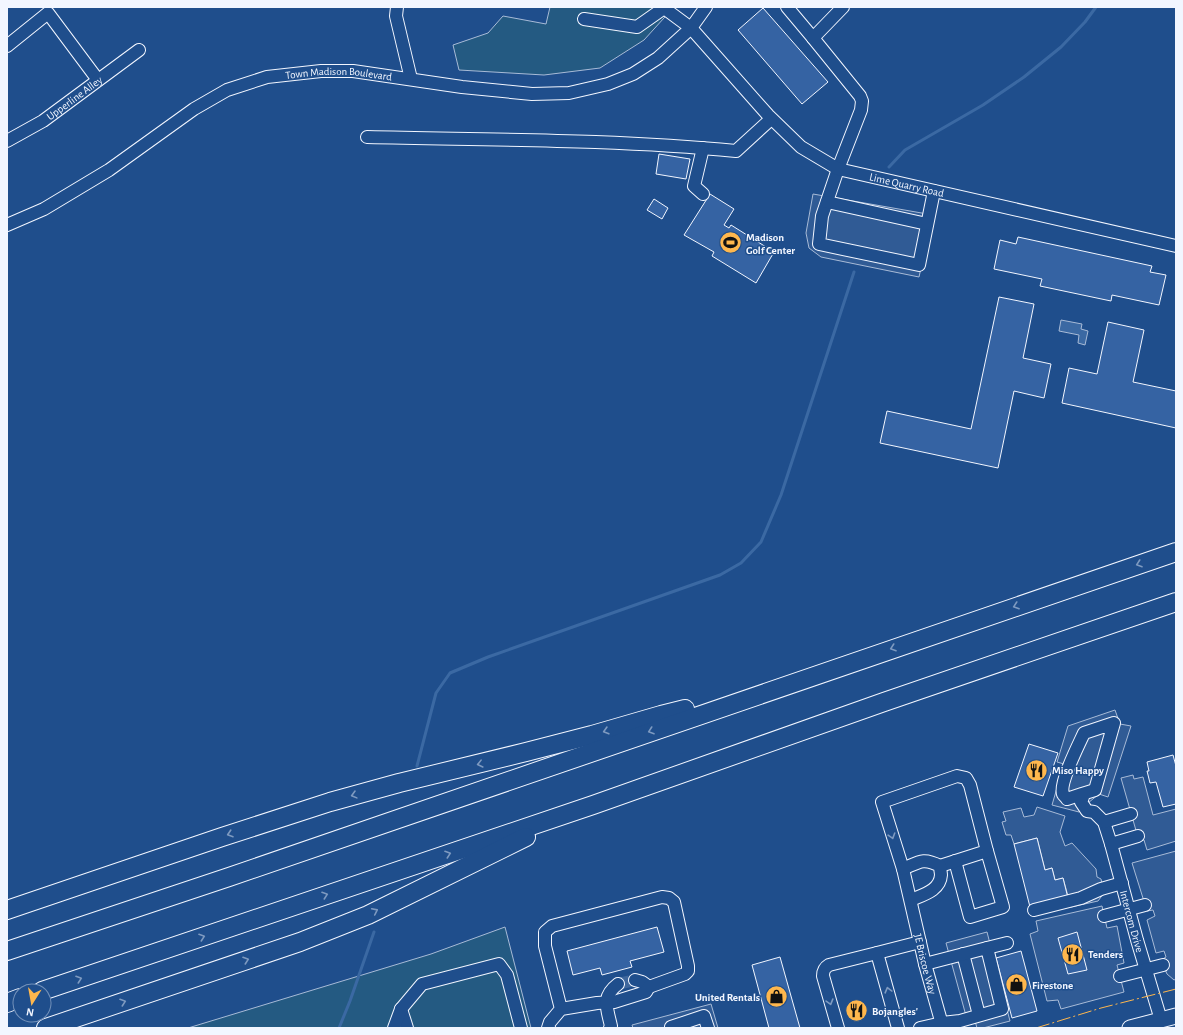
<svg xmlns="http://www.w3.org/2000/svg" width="1183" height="1035" font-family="'Alegreya Sans',sans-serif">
<rect width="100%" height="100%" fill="#1f4e8c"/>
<g fill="#245a82" stroke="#a8bbd7">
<path d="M550 7H674L644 40 600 68 544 75 459 70 453 45 488 33 503 16 546 24Z"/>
<path d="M505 927 531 1028H188L431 954Z"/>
</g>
<g fill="#305b95" stroke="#a8bbd7">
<path d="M813 194 933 215 919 277 821 257 809 248 806 233Z"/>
<path d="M1115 710 1120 724 1131 726 1108 797 1099 794 1088 803 1079 812 1052 805 1064 764 1057 762 1068 726Z"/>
<path d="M1133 775 1134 779 1143 777 1153 815 1176 809V841L1147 850 1144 840 1139 841 1121 778Z"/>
<path d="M1037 807 1065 816 1060 832 1065 846 1072 843 1096 869 1097 877 1101 879 1104 893 1098 901 1071 907 1063 878 1055 880 1052 868 1045 870 1037 838 1014 844 1011 835H1006L1002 822 1006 821 1003 812 1021 808 1024 817 1034 815Z"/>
<path d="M1176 851V979L1174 980 1167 974 1163 965 1161 960 1166 957 1164 951 1156 953 1147 920 1155 916 1153 910 1147 911 1132 863Z"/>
<path d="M1102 906 1107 928 1117 926 1124 963 1117 965 1124 992 1061 1009 1058 1000 1047 1001 1030 934 1038 931 1036 921Z"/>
<path d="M987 932 1010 1021 983 1028H977L975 1021 968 1023 946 943Z"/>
<path d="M711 1004 718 1028H633L632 1025Z"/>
</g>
<path fill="#3b69a3" stroke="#a8bbd7" d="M1061 320 1082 324 1081 329 1088 331 1085 345 1078 343 1079 335 1059 331Z"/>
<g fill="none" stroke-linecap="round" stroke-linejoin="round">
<g stroke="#3b69a3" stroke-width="3">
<path d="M889 167 905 150 983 105 1024 77 1061 47 1085 22 1096 7"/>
<path d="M417 766 436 693 450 673 488 657 720 575 741 563 761 542 781 495 854 272"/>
<path d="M339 1028 350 1001 374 932"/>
</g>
</g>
<g fill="#3563a3" stroke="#f2f6ff">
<path d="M763 8 828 82 802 104 738 30Z"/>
<path d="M659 154 690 159 686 179 656 174Z"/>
<path d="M710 194 734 209 724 225 729 228 731 225 774 252 756 283 712 256 714 252 684 235Z"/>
<path d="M654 199 668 208 662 219 647 210Z"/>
<path d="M1018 237 1152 266 1150 272 1166 275 1159 305 1112 295 1111 301 1040 286 1042 279 994 269 1000 240 1016 244Z"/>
<path d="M999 297 1034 304 1023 358 1051 364 1044 398 1014 391 998 468 880 443 887 411 971 429Z"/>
<path d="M1108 322 1144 330 1133 382 1176 391V428L1062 403 1069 368 1097 374Z"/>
<path d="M1029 744 1058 753 1043 796 1014 787Z"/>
<path d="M1173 755 1176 766V804L1163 807 1156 782 1150 783 1147 771H1149L1147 762Z"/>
<path d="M1037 838 1045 870 1052 868 1055 880 1063 878 1068 898 1030 907 1014 844Z"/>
<path d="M657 927 664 952 630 961 632 967 602 975 600 968 573 975 567 951Z"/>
<path d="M1077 932 1087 970 1068 974 1058 938Z"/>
<path d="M1021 951 1037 1011 1012 1018 996 958Z"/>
<path d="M780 957 800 1028H769L752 965Z"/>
</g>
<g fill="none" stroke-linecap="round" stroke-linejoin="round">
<path stroke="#3f679d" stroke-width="12" stroke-dasharray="12 6" stroke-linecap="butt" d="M618 984 635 980"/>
<defs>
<g id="minor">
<path d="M397 7 396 16 411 79"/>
<path d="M787 7 813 38"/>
<path d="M843 7 813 38 860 96 862 101 861 110 838 169 822 216 819 244 919 265 934 191"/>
<path id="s1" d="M584 19 637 27 664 8 691 28 768 115 801 147 838 169 1176 246"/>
<path d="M7 46 48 13 98 80"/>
<path d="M367 137C490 140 614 139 736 151L771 119"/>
<path id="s2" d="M7 141 43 121 139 50"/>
<path d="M703 194 694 186 703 148"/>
<path d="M827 202 927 224"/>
<path id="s3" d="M7 225 44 209 109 170 194 109 227 90 267 77 321 71H353L462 87 532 94 569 93 608 84 633 74 658 58 691 28 706 7"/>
<path id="s4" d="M1082 794 1067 799C1066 797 1064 796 1063 794 1059 783 1079 744 1084 733L1114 723 1095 790 1082 794 1083 797 1081 802 1087 811 1094 812 1104 822 1111 844 1137 940 1161 1020"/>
<path d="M1104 822 1131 814"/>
<path d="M1111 844 1138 836"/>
<path d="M955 861 970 917 1003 907 987 851"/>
<path id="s5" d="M940 866 987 851 970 785 966 778 957 776 882 802 903 869 925 964 943 1028"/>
<path d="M903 869C919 862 923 857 940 866 940 869 941 873 941 875 940 891 922 895 911 900"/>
<path d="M1034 910 1081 898 1101 889 1122 883"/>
<path d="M1104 916 1145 905"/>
<path d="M987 948 1007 943"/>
<path d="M877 953 920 942"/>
<path d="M963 954 979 1015"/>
<path d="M1120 976 1163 965"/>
<path d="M635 980 642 982 649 987"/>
<path d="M401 1009 407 1028"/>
<path d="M671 1027 704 1016 708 1028"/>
<path d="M394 1028 401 1009 422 984 499 964 507 975 521 1028"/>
<path d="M548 1028 550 1022 561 1009 597 1003 614 1002 646 992 649 987 685 974 688 971V966L674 902 669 898 662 897 552 926 545 932V946L561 1009"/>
<path d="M610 1028 611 1026C607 1008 601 997 618 984"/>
<path d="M838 1028 823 976C823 971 824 968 829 965L877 953 898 1028"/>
<path d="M920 1028 942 1023 960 1021 1002 1009 987 948 925 964"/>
</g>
<path id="major" d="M1130 1028 1176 1016"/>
<g id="highway">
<path d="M7 910 222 837 330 802 399 783 526 752 592 735 661 715 685 709"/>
<path d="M7 951 229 877 1176 552"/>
<path d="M42 991 593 805 884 702 1176 602"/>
<path d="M7 1003 20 998"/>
<path d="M46 1028 300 942 368 915 526 837"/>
</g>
</defs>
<use href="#minor" stroke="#f2f6ff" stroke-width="14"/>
<use href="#major" stroke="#f2f6ff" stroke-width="17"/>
<use href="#highway" stroke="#f2f6ff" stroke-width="20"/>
<use href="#minor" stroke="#1f4e8c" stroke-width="12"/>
<use href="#major" stroke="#1f4e8c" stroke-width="15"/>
<use href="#highway" stroke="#1f4e8c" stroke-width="18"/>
<path stroke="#ffb74d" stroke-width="1" stroke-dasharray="14 3 2 3" stroke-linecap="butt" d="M1036 1028 1101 1008 1176 989"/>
</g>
<defs><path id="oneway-chevron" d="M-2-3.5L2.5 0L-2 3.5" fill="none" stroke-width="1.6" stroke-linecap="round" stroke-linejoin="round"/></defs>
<g stroke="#7e9ac0">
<use href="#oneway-chevron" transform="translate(1139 564) rotate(161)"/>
<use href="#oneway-chevron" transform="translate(1016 606) rotate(161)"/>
<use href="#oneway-chevron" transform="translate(893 648) rotate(161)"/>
<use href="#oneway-chevron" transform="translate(606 731) rotate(164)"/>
<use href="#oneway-chevron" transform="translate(651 731) rotate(161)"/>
<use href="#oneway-chevron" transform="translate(480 764) rotate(166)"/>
<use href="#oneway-chevron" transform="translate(354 795) rotate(165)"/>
<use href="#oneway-chevron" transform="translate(230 834) rotate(162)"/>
<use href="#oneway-chevron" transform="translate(892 836) rotate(73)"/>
<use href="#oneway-chevron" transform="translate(448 854) rotate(-19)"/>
<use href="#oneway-chevron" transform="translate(325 895) rotate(-19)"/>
<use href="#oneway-chevron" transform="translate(375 911) rotate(-26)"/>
<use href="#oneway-chevron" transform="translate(202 937) rotate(-19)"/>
<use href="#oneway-chevron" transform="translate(246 960) rotate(-19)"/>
<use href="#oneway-chevron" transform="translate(79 979) rotate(-19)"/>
<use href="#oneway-chevron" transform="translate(888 990) rotate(-105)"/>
<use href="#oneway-chevron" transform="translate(123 1002) rotate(-19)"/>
<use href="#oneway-chevron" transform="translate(830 1002) rotate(74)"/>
</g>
<defs>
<symbol id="stadium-disc" viewBox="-11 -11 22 22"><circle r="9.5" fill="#ffb74d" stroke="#1f4e8c"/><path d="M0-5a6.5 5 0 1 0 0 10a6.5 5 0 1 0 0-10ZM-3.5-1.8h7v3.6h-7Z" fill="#111"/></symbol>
<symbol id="restaurant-disc" viewBox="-11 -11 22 22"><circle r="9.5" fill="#ffb74d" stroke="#1f4e8c"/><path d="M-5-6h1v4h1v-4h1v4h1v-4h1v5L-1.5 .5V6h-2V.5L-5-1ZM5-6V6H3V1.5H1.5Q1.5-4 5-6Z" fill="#111"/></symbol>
<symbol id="shop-disc" viewBox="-11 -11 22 22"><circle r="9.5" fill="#ffb74d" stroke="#1f4e8c"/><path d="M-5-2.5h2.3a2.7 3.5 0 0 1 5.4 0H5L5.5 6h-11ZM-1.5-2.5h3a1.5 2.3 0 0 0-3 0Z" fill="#111"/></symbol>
</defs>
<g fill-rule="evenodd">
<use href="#stadium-disc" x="718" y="230" width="25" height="25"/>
<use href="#restaurant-disc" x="1024" y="758" width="25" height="25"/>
<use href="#restaurant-disc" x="1060" y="942" width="25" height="25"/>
<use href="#shop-disc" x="1004" y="972" width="25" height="25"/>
<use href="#shop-disc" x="764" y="984" width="25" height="25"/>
<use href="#restaurant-disc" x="844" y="998" width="25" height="25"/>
</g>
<g text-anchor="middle" stroke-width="3" stroke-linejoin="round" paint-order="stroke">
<g font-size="11" fill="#f2f6ff" stroke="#1f4e8c">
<text dy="4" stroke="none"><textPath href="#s3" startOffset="373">Town Madison Boulevard</textPath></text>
<text dy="4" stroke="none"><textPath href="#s2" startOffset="80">Upperline Alley</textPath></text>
<text dy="4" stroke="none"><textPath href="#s1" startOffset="396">Lime Quarry Road</textPath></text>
<text dy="4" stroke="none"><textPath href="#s4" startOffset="346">Intercom Drive</textPath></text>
<text dy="4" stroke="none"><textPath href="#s5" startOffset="382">JE Briscoe Way</textPath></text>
</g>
<g font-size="11" font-weight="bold" fill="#f2f6ff" stroke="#1f4e8c" text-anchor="start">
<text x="746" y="241">Madison<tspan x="746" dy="13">Golf Center</tspan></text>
<text x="1052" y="774">Miso Happy</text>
<text x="1088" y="958">Tenders</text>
<text x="1032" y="989">Firestone</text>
<text x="760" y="1001" text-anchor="end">United Rentals</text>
<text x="872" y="1015">Bojangles'</text>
</g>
</g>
<rect width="1183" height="1035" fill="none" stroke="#f2f6ff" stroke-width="16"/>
<g transform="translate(32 1003) rotate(191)"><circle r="19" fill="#1f4e8c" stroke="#7391ba"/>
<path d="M0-3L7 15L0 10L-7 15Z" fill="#ffb74d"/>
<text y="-6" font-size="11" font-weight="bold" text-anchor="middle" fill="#f2f6ff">N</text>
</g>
</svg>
